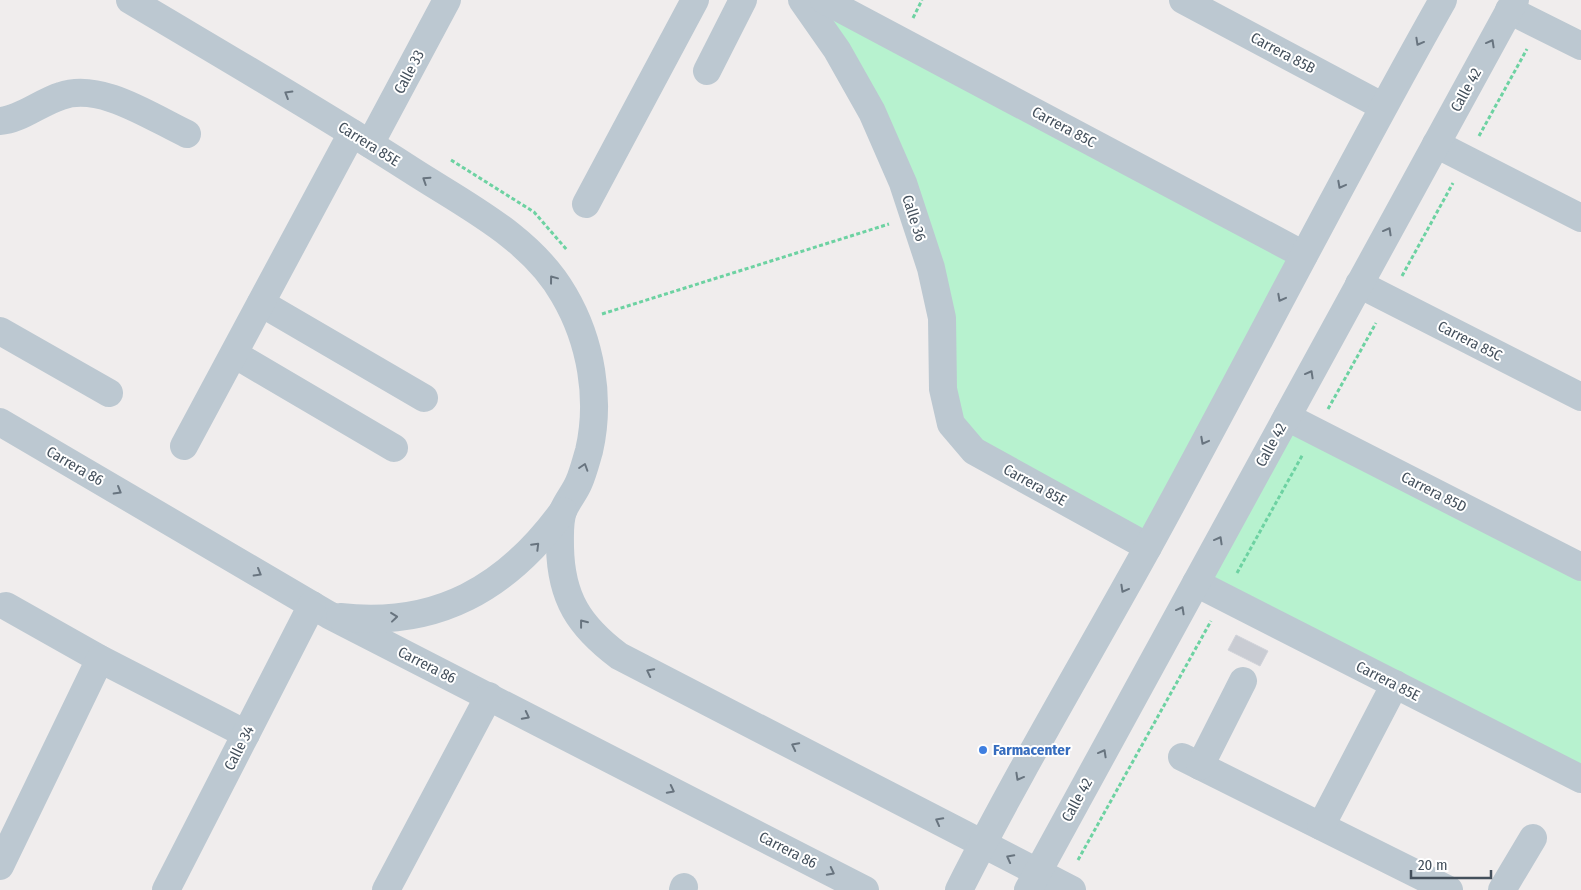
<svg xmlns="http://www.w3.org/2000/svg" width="1581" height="890" font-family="'Fira Sans Condensed',sans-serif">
<rect width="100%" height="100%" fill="#f0eded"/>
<g fill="#b7f2cf">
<path d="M824 0 1304 255 1148 547 951 424 942 318Z"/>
<path d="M1287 417 1581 567V779L1196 583Z"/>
</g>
<path fill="#c9ccd3" stroke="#d1d3da" d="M1236 635 1268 651 1260 666 1228 650Z"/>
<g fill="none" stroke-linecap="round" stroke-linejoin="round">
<g stroke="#6dd2a2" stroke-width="3" stroke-dasharray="4 2.5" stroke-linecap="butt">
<path d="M913 18 922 0"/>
<path d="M1479 136 1527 49"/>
<path d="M451 160 534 212 567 250"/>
<path d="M1402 276 1453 183"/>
<path d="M602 314 889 224"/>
<path d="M1328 409 1376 323"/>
<path d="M1237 573 1303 454"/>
<path d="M1078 860 1211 621"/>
</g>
<g stroke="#bcc8d1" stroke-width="28">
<path d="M130 0C224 56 319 111 411 170 465 205 531 237 564 295 591 341 601 399 589 451 586 461 583 473 579 482 575 492 567 501 563 511 559 522 560 535 560 547 561 598 579 626 619 656L1072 890"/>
<path d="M802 0 837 50 872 112 903 183 931 268 942 318 943 389 951 424 974 451 1148 547"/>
<path d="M824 0 1304 255"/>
<path d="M1183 0 1382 106"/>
<path d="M1509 10 1581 46"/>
<path d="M707 71 743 0"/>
<path d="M0 121C20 120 41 102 61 96 100 82 151 117 187 134"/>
<path d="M370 144 447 0"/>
<path d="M1436 144 1581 218"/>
<path d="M586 204 695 0"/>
<path d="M1359 284 1581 397"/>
<path d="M261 303 424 398"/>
<path d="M0 331 109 393"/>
<path d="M234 354 394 448"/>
<path d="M1287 417 1581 567"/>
<path d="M0 422 329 615 865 890"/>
<path d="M184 446 352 133"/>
<path d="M1196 583 1581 779"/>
<path d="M6 606 100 659 246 734"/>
<path d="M340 617C437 628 507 588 563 511"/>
<path d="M1182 757 1449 890"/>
<path d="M1200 766 1243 681"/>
<path d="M1321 826 1395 684"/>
<path d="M0 866 100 659"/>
<path d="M166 890 312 605"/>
<path d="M386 890 489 696"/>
<path d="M683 890 684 887"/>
<path d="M959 890C1018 773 1085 661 1148 547 1248 365 1341 180 1443 0"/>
<path d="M1028 890 1515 0"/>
<path d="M1502 890 1533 838"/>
</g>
</g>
<defs><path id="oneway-chevron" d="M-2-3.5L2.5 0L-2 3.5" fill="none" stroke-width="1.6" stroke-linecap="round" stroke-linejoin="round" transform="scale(1.25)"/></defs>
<g stroke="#68747f">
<use href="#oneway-chevron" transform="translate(1419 42) rotate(119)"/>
<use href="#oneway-chevron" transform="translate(1491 43) rotate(-61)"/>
<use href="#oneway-chevron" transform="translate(288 94) rotate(-149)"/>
<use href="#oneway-chevron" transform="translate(426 180) rotate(-147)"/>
<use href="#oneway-chevron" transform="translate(1341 185) rotate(118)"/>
<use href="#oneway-chevron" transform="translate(1388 231) rotate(-61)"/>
<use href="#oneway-chevron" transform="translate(553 279) rotate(-127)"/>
<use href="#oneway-chevron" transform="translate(1281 298) rotate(118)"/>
<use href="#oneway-chevron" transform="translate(1310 374) rotate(-61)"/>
<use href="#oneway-chevron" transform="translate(1204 441) rotate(118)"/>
<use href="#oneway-chevron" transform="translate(584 467) rotate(-72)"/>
<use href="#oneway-chevron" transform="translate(118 491) rotate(30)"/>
<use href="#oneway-chevron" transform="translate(1219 540) rotate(-61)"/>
<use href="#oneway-chevron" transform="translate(536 546) rotate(-45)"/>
<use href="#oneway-chevron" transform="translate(258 573) rotate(30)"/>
<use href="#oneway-chevron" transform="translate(1124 589) rotate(119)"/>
<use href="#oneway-chevron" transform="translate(1181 610) rotate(-61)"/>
<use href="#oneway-chevron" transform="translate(394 617) rotate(-6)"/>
<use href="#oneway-chevron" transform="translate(583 623) rotate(-128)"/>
<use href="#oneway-chevron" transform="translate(650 672) rotate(-153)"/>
<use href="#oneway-chevron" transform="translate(526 716) rotate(27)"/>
<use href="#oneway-chevron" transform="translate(795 746) rotate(-153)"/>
<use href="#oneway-chevron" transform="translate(1103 753) rotate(-61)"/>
<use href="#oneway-chevron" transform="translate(1019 777) rotate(119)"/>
<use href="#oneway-chevron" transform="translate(671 790) rotate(27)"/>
<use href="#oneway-chevron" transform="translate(939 821) rotate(-152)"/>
<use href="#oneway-chevron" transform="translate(1010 858) rotate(-152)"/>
<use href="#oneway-chevron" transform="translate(831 872) rotate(27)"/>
</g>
<circle fill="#3f7fe0" stroke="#fff" stroke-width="2" cx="983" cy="750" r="5"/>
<g text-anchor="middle" stroke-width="4" stroke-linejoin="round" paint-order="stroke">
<g font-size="15" fill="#44505c" stroke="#fff">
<text transform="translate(1283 53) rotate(28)" y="5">Carrera 85B</text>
<text transform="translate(409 72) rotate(-62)" y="5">Calle 33</text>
<text transform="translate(1466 90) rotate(-61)" y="5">Calle 42</text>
<text transform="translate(1064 127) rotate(28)" y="5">Carrera 85C</text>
<text transform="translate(369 144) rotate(32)" y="5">Carrera 85E</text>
<text transform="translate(914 218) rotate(72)" y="5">Calle 36</text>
<text transform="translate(1470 341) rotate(27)" y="5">Carrera 85C</text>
<text transform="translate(1271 445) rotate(-61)" y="5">Calle 42</text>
<text transform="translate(75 466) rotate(30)" y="5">Carrera 86</text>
<text transform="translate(1035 485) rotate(29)" y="5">Carrera 85E</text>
<text transform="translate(1434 492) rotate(27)" y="5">Carrera 85D</text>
<text transform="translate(427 665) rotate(27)" y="5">Carrera 86</text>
<text transform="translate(1388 681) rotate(27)" y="5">Carrera 85E</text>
<text transform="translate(239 748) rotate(-63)" y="5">Calle 34</text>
<text transform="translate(1077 800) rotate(-61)" y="5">Calle 42</text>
<text transform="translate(788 850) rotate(27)" y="5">Carrera 86</text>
</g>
<g font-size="15" font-weight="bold" fill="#366cbe" stroke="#fff" text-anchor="start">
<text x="993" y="755">Farmacenter</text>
</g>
</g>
<path d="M1411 870v8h80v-8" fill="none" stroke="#44505c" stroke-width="2.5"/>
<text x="1418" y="870" font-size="15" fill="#44505c" stroke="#ffffff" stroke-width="4" paint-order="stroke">20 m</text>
</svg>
